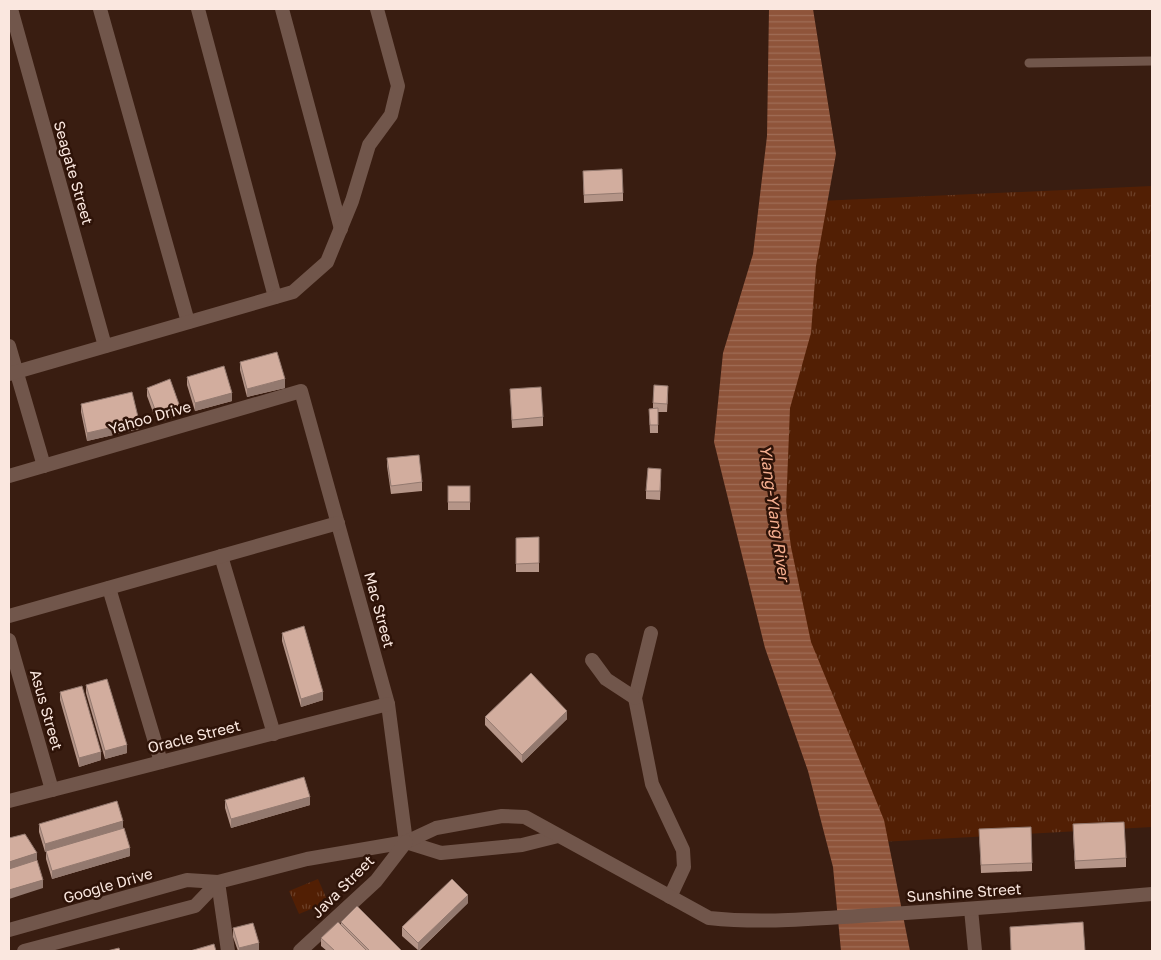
<svg xmlns="http://www.w3.org/2000/svg" width="1161" height="960" font-family="'Golos Text',sans-serif">
<defs>
<pattern id="grass-tufts" width="24" height="20" patternUnits="userSpaceOnUse" patternTransform="scale(1.25)"><rect width="24" height="20" fill="#521f04"/><path d="M3 7l-1-3M5 7V3M7 7l1-3M15 17l-1-3M17 17v-4M19 17l1-3" fill="none" stroke="#6c4028"/></pattern>
<pattern id="water-rules" width="6" height="5" patternUnits="userSpaceOnUse" patternTransform="scale(1.25)"><rect width="6" height="5" fill="#8f543a"/><path d="M0 2.5h6" fill="none" stroke="#a06d56"/></pattern>
</defs>
<rect width="100%" height="100%" fill="#391d11"/>
<g fill="url(#grass-tufts)">
<path d="M1152 186V827L862 843 746 494 775 203Z"/>
<path d="M318 879 328 902 299 914 289 891Z"/>
</g>
<path fill="url(#water-rules)" d="M769 9H813L836 154 816 266 811 333 790 408 786 509 791 547 811 642 884 820 910 951H841L833 867 808 771 765 648 714 442 723 353 753 254 767 136Z"/>
<g fill="none" stroke-linecap="round" stroke-linejoin="round">
<path stroke="#71564b" stroke-width="9" d="M1029 63 1152 61"/>
<g stroke="#71564b" stroke-width="14">
<path d="M11 9 105 346"/>
<path d="M100 9 188 322"/>
<path d="M198 9 275 297"/>
<path d="M282 9 341 229"/>
<path d="M9 346 44 466"/>
<path d="M9 374 293 292 327 262 352 201 369 145 391 115 398 86 377 9"/>
<path d="M9 476 301 391 388 704 406 842"/>
<path d="M221 556 274 734"/>
<path d="M109 588 161 762"/>
<path d="M9 616 338 523"/>
<path d="M651 633 635 698 652 784 683 850 684 867 670 897"/>
<path d="M9 640 52 790"/>
<path d="M592 660 606 679 635 698"/>
<path d="M9 801 388 704"/>
<path d="M406 842 441 853 522 845 558 836"/>
<path d="M218 882 228 951"/>
<path d="M971 909 975 951"/>
<path d="M9 930 187 880 218 882 307 859 406 842 436 828 502 816 525 817 709 918C765 924 820 918 876 915 968 909 1060 902 1152 894"/>
<path d="M24 951 195 906 218 882"/>
<path d="M300 951 376 881 406 842"/>
</g>
</g>
<g fill="#b59588">
<path d="M583 171 623 193V201L584 203Z"/>
<path d="M240 362 285 388 247 397 240 370Z"/>
<path d="M187 377 232 401 195 411 187 385Z"/>
<path d="M147 388 180 415 157 423 147 396Z"/>
<path d="M510 389 543 417V426L512 428Z"/>
<path d="M668 394 667 412H658V433H650L649 409H653V403Z"/>
<path d="M81 404 139 429 87 441 81 412Z"/>
<path d="M387 458 422 482V491L391 494 387 466Z"/>
<path d="M661 477 660 500 646 499V491Z"/>
<rect x="448" y="486" width="22" height="24"/>
<path d="M539 537V572H516V538Z"/>
<path d="M282 633 323 700 301 707 282 641Z"/>
<path d="M86 685 127 753 105 759 86 693Z"/>
<path d="M60 692 101 760 79 767 60 700Z"/>
<path d="M485 717 567 719 522 763 485 725Z"/>
<path d="M225 800 310 805 231 828 225 808Z"/>
<path d="M39 824 123 829 130 856 52 879 46 859V851L45 852 39 832Z"/>
<path d="M979 829 1032 863V871L981 873Z"/>
<path d="M1073 833 1126 858V867L1075 869Z"/>
<path d="M468 903 419 951 402 936V927Z"/>
<path d="M341 922 402 951H327L321 946V938L341 926Z"/>
<path d="M233 928 259 951H238L233 937Z"/>
</g>
<g fill="#93796f">
<path d="M285 379V388L247 397V389Z"/>
<path d="M232 393V401L195 411V403Z"/>
<path d="M180 407V415L157 423V415Z"/>
<path d="M139 421V429L87 441V433Z"/>
<path d="M323 692V700L301 707V699Z"/>
<path d="M567 711V719L522 763V755Z"/>
<path d="M127 745V753L105 759V751Z"/>
<path d="M101 752V760L79 767V758Z"/>
<path d="M310 797V805L231 828V819Z"/>
<path d="M123 821V829L45 852V844Z"/>
<path d="M130 848V856L52 879V871Z"/>
<path d="M37 853V861L9 870V862Z"/>
<path d="M43 880V888L9 899V890Z"/>
<path d="M468 895V903L418 951V943Z"/>
<path d="M259 943V951H239V948Z"/>
</g>
<g fill="#d2ad9e" stroke="#93796f">
<path d="M622 169 623 193 584 195 583 171Z"/>
<path d="M277 352 285 379 247 389 240 362Z"/>
<path d="M224 366 232 393 195 403 187 377Z"/>
<path d="M170 379 180 407 157 415 147 388Z"/>
<path d="M654 385 668 386 667 404 653 403Z"/>
<path d="M541 387 543 417 512 420 510 389Z"/>
<path d="M132 392 139 421 87 433 81 404Z"/>
<path d="M658 408V425H650L649 409Z"/>
<path d="M419 455 422 482 391 486 387 458Z"/>
<path d="M648 468 661 469 660 491H646Z"/>
<rect x="448" y="486" width="22" height="16"/>
<path d="M539 537V563L516 564V538Z"/>
<path d="M304 626 323 692 301 699 282 633Z"/>
<path d="M531 673 567 711 522 755 485 717Z"/>
<path d="M107 679 127 745 105 751 86 685Z"/>
<path d="M82 686 101 752 79 758 60 692Z"/>
<path d="M304 777 310 797 231 819 225 800Z"/>
<path d="M117 801 123 821 45 844 39 824Z"/>
<path d="M1124 822 1126 858 1075 861 1073 824Z"/>
<path d="M1031 827 1032 863 981 865 979 829Z"/>
<path d="M124 828 130 848 52 871 46 851Z"/>
<path d="M25 834 37 853 9 862V838Z"/>
<path d="M37 860 43 880 9 890V869Z"/>
<path d="M452 879 468 895 418 943 402 927Z"/>
<path d="M357 906 402 951H370L341 922Z"/>
<path d="M338 922 367 951H335L321 938Z"/>
<path d="M1083 922 1085 951H1011L1010 927Z"/>
<path d="M253 923 259 943 239 948 233 928Z"/>
<path d="M214 944 216 951H190Z"/>
<path d="M119 948 120 951H107Z"/>
</g>
<g text-anchor="middle" stroke-width="5" stroke-linejoin="round" paint-order="stroke">
<g font-size="15" fill="#fae7df" stroke="#2e1308">
<text transform="translate(73 173) rotate(74)" y="5">Seagate Street</text>
<text transform="translate(150 418) rotate(-16)" y="5">Yahoo Drive</text>
<text transform="translate(379 610) rotate(75)" y="5">Mac Street</text>
<text transform="translate(46 710) rotate(74)" y="5">Asus Street</text>
<text transform="translate(194 737) rotate(-14)" y="5">Oracle Street</text>
<text transform="translate(108 886) rotate(-16)" y="5">Google Drive</text>
<text transform="translate(343 887) rotate(-45)" y="5">Java Street</text>
<text transform="translate(964 893) rotate(-4)" y="5">Sunshine Street</text>
</g>
<g font-size="16" font-style="italic" fill="#f6af90" stroke="#2e1308">
<text transform="translate(775 513) rotate(82)" y="6">Ylang-Ylang River</text>
</g>
</g>
<rect width="1161" height="960" fill="none" stroke="#fae7df" stroke-width="20"/>
</svg>
